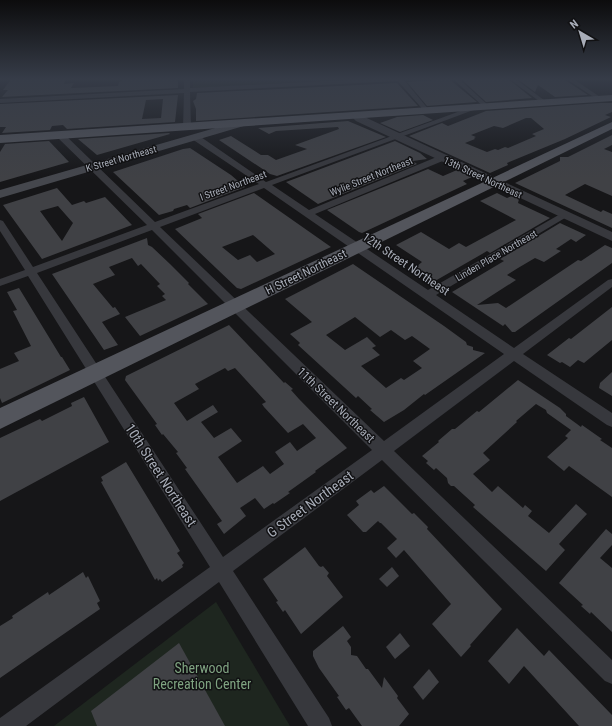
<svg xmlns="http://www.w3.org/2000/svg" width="612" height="726" font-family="'Roboto Condensed',sans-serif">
<rect width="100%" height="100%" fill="#161618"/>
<g fill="#1e261f">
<path d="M193 78H316L318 81 193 88Z"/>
<path d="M216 602 290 726H54Z"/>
</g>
<g fill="#404145" fill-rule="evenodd">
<path d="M12 78H66L64 84 74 83 71 88 118 86 119 82 122 81 123 78H177L176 80H178V88L2 97 8 90H3Z"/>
<path d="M476 78H507L532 98 486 102 461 79Z"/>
<path d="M516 78H562L588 95 555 97 538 85 535 92Z"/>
<path d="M449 79 477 102 427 106 407 82Z"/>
<path d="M397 83 418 106 196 121V109L193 101 196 99 197 93Z"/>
<path d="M178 95 175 122 67 129 63 125 52 126 50 130 2 133 6 127H0V104ZM163 99 161 118 142 119 146 100Z"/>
<path d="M601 103H612V112L605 115 611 117 565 139 507 163 508 165 490 173 409 136 442 123 448 126 486 111ZM526 118H531L544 129 532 134 536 136 508 148 505 147 498 150 495 149 487 152 465 143 475 139 474 138 476 137 471 135 494 126 503 128Z"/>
<path d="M423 115 433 120 400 132 380 123 397 117Z"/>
<path d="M348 121 386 137 277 176 270 174 219 140 231 136 261 155H268L276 160 307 149 295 145 339 129 338 127 276 131 269 134 258 128Z"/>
<path d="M169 133 170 134 97 155 78 139Z"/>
<path d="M612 135V145L604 149 612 152V196L585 184 565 195 601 212 603 210 612 214V228L515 183 560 161V157H568Z"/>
<path d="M49 141 69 162 0 182V152L5 144Z"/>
<path d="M395 141 420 153 427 159 413 161 417 164 318 204 286 182Z"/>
<path d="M190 148 231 175 245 187 190 208 187 205 174 209 173 211 159 215 113 172 183 149Z"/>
<path d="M428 169 443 176 457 170 472 177 463 181 467 184 362 233 359 232 327 210Z"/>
<path d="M57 188 72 205 84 201 86 203 105 197 132 225 42 259 3 205ZM58 206 73 223 62 241 40 211Z"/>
<path d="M254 193 331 247 241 289 237 288 175 229 202 218 198 214ZM253 235 275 254 257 262 250 255 238 260 222 247Z"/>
<path d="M497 193 507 198 512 196 519 199 518 203 550 218 490 253 487 251 482 254 435 281 415 268 422 262 396 245 421 232 449 249 459 243 466 247 516 220 480 201Z"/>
<path d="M560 223 586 235 576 242 571 239 556 249 561 251 544 262 535 258 518 268 507 275 516 280 477 305 498 303 506 308 578 260 581 261 605 245 612 248V263L515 332H512L505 324 503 326 452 292 504 261 500 259Z"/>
<path d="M147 238 148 245 152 247 170 264 189 283 188 284 208 304 140 336 125 317 166 300 162 296 165 294 157 286 160 284 141 264 138 266 132 258 109 267 115 275 93 284 113 308 115 307 120 314 102 322 118 345 104 350 52 274Z"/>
<path d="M353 264 444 326 466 342 467 345 473 347V350L485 353 425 395 424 394 404 410 384 422 370 410 372 409 358 396 356 398 298 345 300 343 299 342 290 334 312 322 285 299ZM355 317 380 337 391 330 405 340 412 336 430 349 413 361 422 368 404 380 401 378 386 388 361 366 380 355 372 348 376 346 367 337 345 350 326 335Z"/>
<path d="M19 288 61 357H62L70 370 2 403 0 398V369L19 361 14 353 31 346 13 311 17 310 7 292Z"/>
<path d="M612 307V340L584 363 578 360 570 367 562 362 560 363 547 355 569 338 571 339Z"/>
<path d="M229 325 284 383 285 382 293 389 291 390 299 399 347 448 315 471 316 472 288 492 290 493 274 504 273 503 264 509 255 498 240 508 246 516 224 534 217 524 222 521 185 469 187 468 176 453 178 452 163 434 162 435 155 425 157 424 125 380 126 376ZM225 368 228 371 235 368 266 402 262 404 264 407 288 433 303 424 316 438 297 451 290 442 275 452 284 464 270 474 263 466 237 483 218 457 242 441 231 428 214 438 201 422 218 412 213 405 187 421 174 403 199 389 195 384Z"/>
<path d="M612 372V396L599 388 600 383Z"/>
<path d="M518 380 560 408 566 414V416L577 424 581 427 582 425 602 439 600 440 612 448V497L569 466 564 471 547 457 568 438 565 436 571 430 547 413 546 410 536 404 516 421 517 422 483 453 490 460 473 474 492 492 498 486 523 508 525 505 532 511 528 516 549 533 576 504 587 514 559 544 565 550 546 571 473 507 475 505 454 486H451L448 483 447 478 436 468 434 470 426 463 428 461 422 456 439 442 438 441 452 429H455L477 411 479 412Z"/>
<path d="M84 397 109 442 0 501V438L40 419 42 421 72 406 71 403Z"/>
<path d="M126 462 180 551 177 553 184 563 182 565 183 567 162 582 160 579 158 581 157 578 155 580 101 482 103 481 101 477Z"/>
<path d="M384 486 412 514 414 513 428 527 427 529 502 609 470 645 471 646 461 657 432 624 451 604 404 550 396 558 387 548 397 539 381 523H380L378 521 366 532H363L347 515 359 505 356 501 371 490 374 493Z"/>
<path d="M606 529 612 534V545L600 558 612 568V632L591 612 590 614 581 606 583 605 559 583Z"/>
<path d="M305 547 319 566 321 567 323 566 329 573 327 576 343 597 301 634 285 610 283 612 276 602 278 601 263 579Z"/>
<path d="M392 567 399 576 387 587 379 579Z"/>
<path d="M83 572 86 578 88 576 100 601 97 603 100 609 0 678V626L13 618 12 616 48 592 49 595Z"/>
<path d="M343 626 351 637 347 641 351 647V655L357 656 366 669H368L382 688 384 677 398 696 397 698 409 714 399 726H362L349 708 346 710 337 697 339 696 319 668 313 656V651Z"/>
<path d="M517 628 544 656 549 650 612 715V726H579L524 666 509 684 488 661Z"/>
<path d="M400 633 410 646 395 659 386 647Z"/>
<path d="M179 643 225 726H97L91 711Z"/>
<path d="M429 669 439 682 423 700 413 687Z"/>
</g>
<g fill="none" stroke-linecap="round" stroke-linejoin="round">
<g fill="#37383d" fill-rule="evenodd">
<path d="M184 78H190V88L384 78H414L413 79 404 80 430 111 425 112 398 81 190 92 191 128 187 130 183 128 184 93 0 103V99L184 89Z"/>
<path d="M452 78H458L489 106V108H485Z"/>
<path d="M508 78H514L548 103 543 104Z"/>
<path d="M565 78H572L603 99 598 100Z"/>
<path d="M474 106 477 108 476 109 272 185 309 210 439 156H445V160L315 214 428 290 562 213 565 212 570 215 436 295 514 348 608 280 612 279V287L523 354 612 413V427L607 425 514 361 394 451 612 660V684L605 681 382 460 233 571 329 718 332 726H308L219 582 26 726H0V718L210 567 28 276 0 286V279L25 270 0 231V220L3 221 33 267 147 225 57 137V133H63L155 222 259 184 192 139V135H198L266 182ZM264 188 504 354 384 441 160 227ZM152 230 372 450 223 557 37 273Z"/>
</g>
<path fill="#37383d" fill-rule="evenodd" d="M356 113 612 232V241L356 121 351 116Z"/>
<path fill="#45474d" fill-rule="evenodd" d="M243 120 247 121 248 123 247 125 0 198V190Z"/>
<g fill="#53555c" fill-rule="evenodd">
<path d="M612 95V101L0 143V135Z"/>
<path d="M612 122V129L0 429V408Z"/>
</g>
</g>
<linearGradient id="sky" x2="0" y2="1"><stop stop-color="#0c0c0d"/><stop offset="0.44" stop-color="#363c48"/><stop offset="1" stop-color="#363c48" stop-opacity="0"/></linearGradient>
<rect width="612" height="179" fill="url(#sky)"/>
<g text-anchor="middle" stroke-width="3" stroke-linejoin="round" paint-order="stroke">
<g font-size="10" fill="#a8adb8" stroke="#111113">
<text transform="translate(121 158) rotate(-16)" y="4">K Street Northeast</text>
<text transform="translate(371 176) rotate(-22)" y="4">Wylie Street Northeast</text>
<text transform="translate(483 177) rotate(25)" y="4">13th Street Northeast</text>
<text transform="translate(233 185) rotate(-20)" y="4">I Street Northeast</text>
<text transform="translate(496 255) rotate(-30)" y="4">Linden Place Northeast</text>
</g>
<g font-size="12" fill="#a8adb8" stroke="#111113">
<text transform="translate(406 264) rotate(34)" y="4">12th Street Northeast</text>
<text transform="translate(306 272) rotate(-26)" y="4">H Street Northeast</text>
<text transform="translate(336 405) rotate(44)" y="4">11th Street Northeast</text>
</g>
<g font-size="14" fill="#a8adb8" stroke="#111113">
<text transform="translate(161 475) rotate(57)" y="5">10th Street Northeast</text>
<text transform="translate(310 504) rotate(-36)" y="5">G Street Northeast</text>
</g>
<g font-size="14" fill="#7fa381" stroke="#111113">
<text x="202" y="673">Sherwood<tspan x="202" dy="16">Recreation Center</tspan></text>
</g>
</g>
<g transform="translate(580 32) rotate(322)" stroke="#111113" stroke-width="3" paint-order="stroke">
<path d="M0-3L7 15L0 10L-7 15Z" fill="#a8adb8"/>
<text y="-6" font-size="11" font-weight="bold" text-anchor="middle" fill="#a8adb8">N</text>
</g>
</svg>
